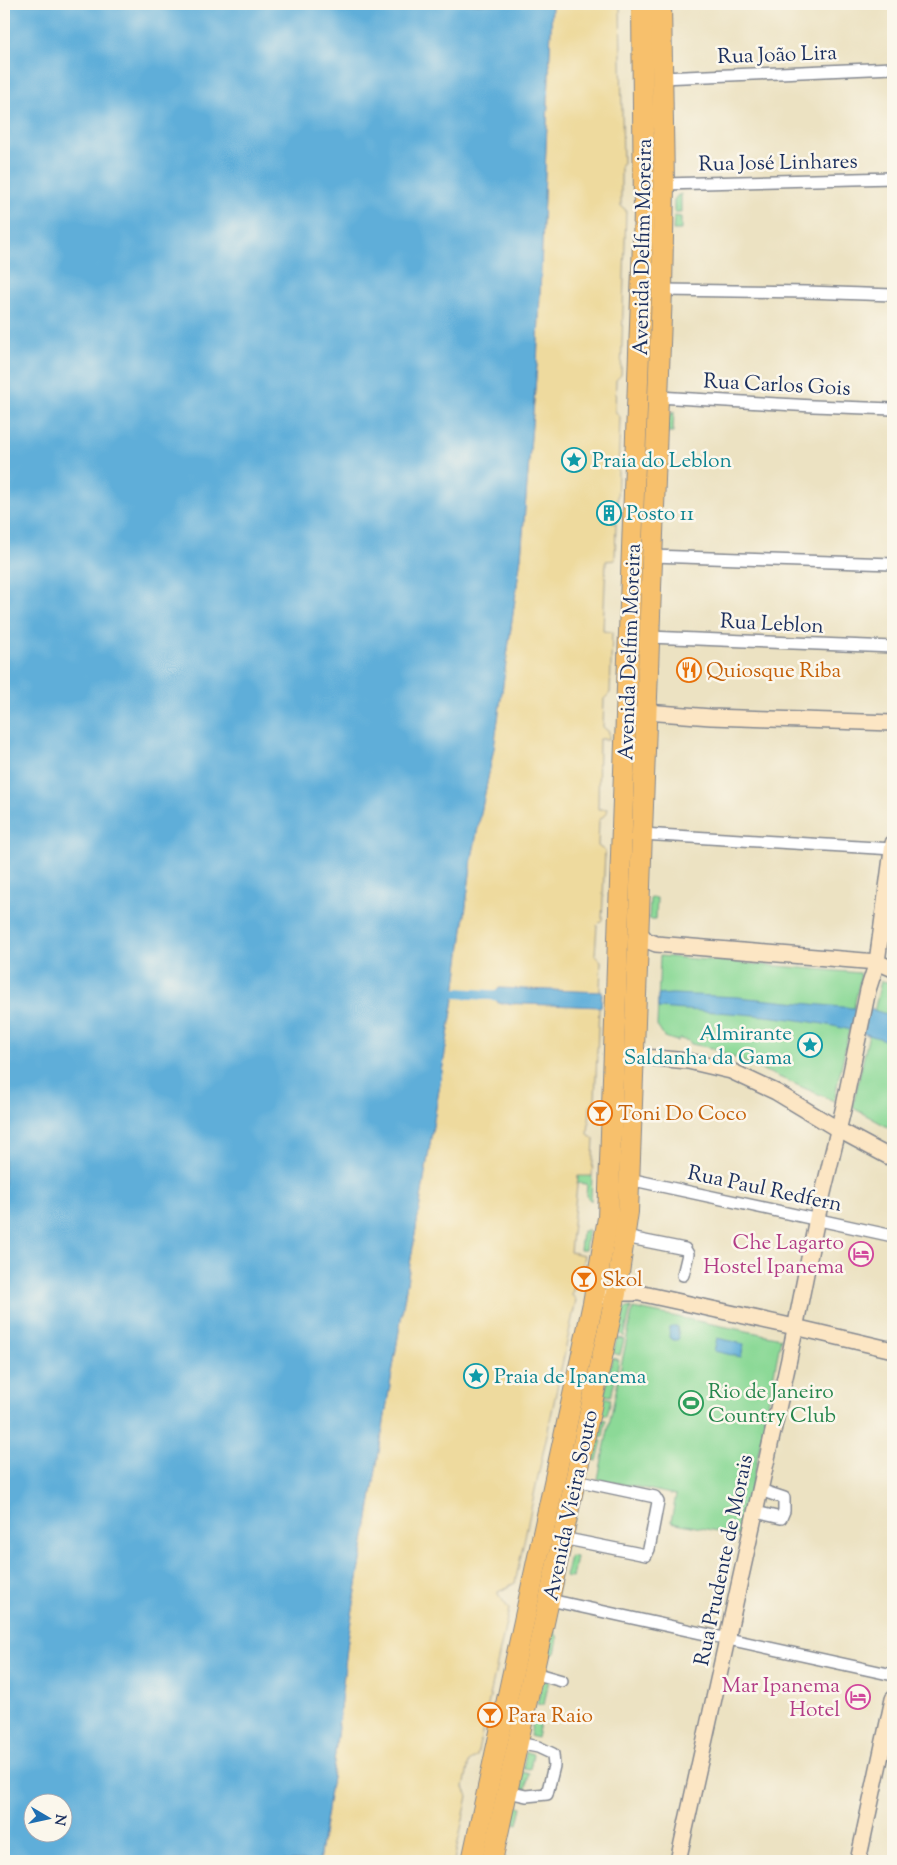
<svg xmlns="http://www.w3.org/2000/svg" width="897" height="1865" font-family="'Sorts Mill Goudy',serif">
<rect width="100%" height="100%" fill="#fbf7ec"/>
<filter id="ink" filterUnits="userSpaceOnUse"><feTurbulence type="fractalNoise" baseFrequency=".02" numOctaves="2"/><feDisplacementMap in="SourceGraphic" scale="10" xChannelSelector="R" yChannelSelector="G"/><feConvolveMatrix kernelMatrix="1 2 1 2 8 2 1 2 1" color-interpolation-filters="sRGB"/></filter>
<filter id="wash" filterUnits="userSpaceOnUse"><feTurbulence type="fractalNoise" baseFrequency=".0096" numOctaves="4" result="noise"/><feDisplacementMap in="SourceGraphic" scale="20" xChannelSelector="R" yChannelSelector="G"/><feGaussianBlur stdDeviation="1.12" result="paint"/><feColorMatrix in="noise" values="0 0 0 0 0 0 0 0 0 0 0 0 0 0 0 0 0 1.4 0 .05"/><feComposite in="paint" operator="in"/></filter>
<g filter="url(#wash)">
<rect width="100%" height="100%" fill="#ece2c2"/>
<g fill="#8cd997" stroke="#54847a">
<path d="M681 194V212H674V200L677 196Z"/>
<path d="M674 216 681 217V230H673Z"/>
<path d="M674 412 673 432H667C667 424 665 415 674 412Z"/>
<path d="M650 898H657L656 919H649Z"/>
<path d="M660 956 860 973 861 975 834 1101 712 1048 691 1044 689 1041 680 1039 677 1041 664 1037 657 1026Z"/>
<path d="M881 981 893 983V1130L855 1109 853 1105Z"/>
<path d="M579 1175 592 1176 591 1201 586 1196 587 1184 577 1183Z"/>
<path d="M588 1229 585 1250H580L582 1232Z"/>
<path d="M631 1307 624 1337 618 1331 623 1309Z"/>
<path d="M633 1308 781 1338 742 1536 671 1522 676 1495 598 1479Z"/>
<path d="M617 1338 624 1339 620 1355 613 1353Z"/>
<path d="M612 1358 619 1360 616 1376 609 1374Z"/>
<path d="M608 1379 615 1381 611 1396 604 1395Z"/>
<path d="M604 1397 611 1399 607 1415 600 1413Z"/>
<path d="M599 1419 606 1420 603 1437 595 1435Z"/>
<path d="M595 1439 602 1441 597 1461 590 1459Z"/>
<path d="M570 1556 576 1557 572 1578 565 1577Z"/>
<path d="M553 1629 558 1638 555 1653 547 1658Z"/>
<path d="M543 1678 549 1679 544 1705 537 1704Z"/>
<path d="M534 1716 541 1718 537 1738 530 1736Z"/>
<path d="M526 1752 533 1754 530 1769 523 1768Z"/>
<path d="M522 1772 529 1774 526 1789 519 1788Z"/>
<path d="M515 1805 522 1807 518 1824 511 1822Z"/>
</g>
<path fill="#eeda9e" stroke="#84847e" d="M552 4H620L623 164H621V206L626 210 621 375 616 380 615 411 620 417 617 504 614 503 600 512V514L613 523H616L615 560 606 561 603 631 612 632 610 693 604 699 603 727 609 732V739H599L598 809H607V813L599 820 598 846 605 851 602 920 597 925 595 955 601 961 600 991 602 992 601 1007H599L595 1099 590 1107 588 1135 594 1139 592 1176H578L570 1252 584 1255 582 1266 577 1271 572 1295 576 1300 515 1583 498 1592V1594L509 1609 477 1756 469 1762 464 1788 468 1796 454 1861H319L333 1771 348 1639 455 993 472 858 494 748 521 557 537 365Z"/>
<g fill="#5faed9" stroke="#3d6e9c" fill-rule="evenodd">
<path d="M4 4H552L537 365 521 557 494 748 472 858 455 993 348 1639 333 1771 319 1861H4ZM32 1802H62V1832H32Z"/>
<path d="M499 988 602 992 601 1007 498 1003 494 995Z"/>
<path d="M672 994 737 997 873 1010 893 1016V1043C819 1015 736 1014 658 1008V995Z"/>
<path d="M673 1326H677L679 1337 678 1340H673L669 1337 670 1328Z"/>
<path d="M717 1338 744 1344 741 1357 714 1351Z"/>
</g>
<g fill="none" stroke-linecap="round" stroke-linejoin="round">
<path stroke="#5faed9" stroke-width="10" d="M455 993 506 996"/>
</g>
</g>
<g filter="url(#ink)">
<g fill="none" stroke-linecap="round" stroke-linejoin="round">
<defs>
<g id="street">
<path d="M662 78 893 68"/>
<path d="M664 184 893 178"/>
<path d="M662 290 807 292 893 295"/>
<path d="M658 397 813 406 893 409"/>
<path d="M652 556 893 564"/>
<path d="M649 637 893 647"/>
<path d="M642 834 893 849"/>
<path d="M629 1179 893 1236"/>
<path d="M625 1237 685 1249 688 1254 683 1275"/>
<path d="M756 1512 781 1518 784 1511V1498L760 1490"/>
<path d="M562 1538 646 1555 649 1549 658 1502 655 1497 575 1480"/>
<path d="M550 1600 893 1675"/>
<path d="M534 1673 562 1681"/>
<path d="M508 1792 526 1796 547 1794 554 1766 553 1754 538 1747 518 1743"/>
</g>
<g id="secondary">
<path d="M638 715 646 712 711 717 893 723"/>
<path d="M638 931 646 940 656 944 877 962 893 969"/>
<path d="M634 1056 688 1061 731 1071 776 1092 839 1130 893 1159"/>
<path d="M607 1297 616 1293H639L795 1327 893 1350"/>
<path d="M678 1861 789 1359 817 1218 844 1106 868 990 877 962 893 843"/>
<path d="M858 1861 893 1699"/>
</g>
<g id="highway">
<path d="M472 1861 593 1303 608 1218 644 213 642 4"/>
<path d="M492 1861 616 1293 628 1212 662 290 664 184 661 4"/>
</g>
</defs>
<use href="#street" stroke="#848890" stroke-width="14"/>
<use href="#secondary" stroke="#848890" stroke-width="18"/>
<use href="#highway" stroke="#848890" stroke-width="22"/>
<use href="#street" stroke="#fff" stroke-width="11"/>
<use href="#secondary" stroke="#fce6c4" stroke-width="15"/>
<use href="#highway" stroke="#f7c06c" stroke-width="20"/>
</g>
</g>
<defs>
<symbol id="sight-ring" viewBox="-11 -11 22 22"><circle r="9.5" fill="#fbf7ec" stroke="#0f9aa8" stroke-width="1.5"/><path d="M0-6L1.8-2.2L6-1.7L2.9 1.2L3.7 5.4L0 3.3L-3.7 5.4L-2.9 1.2L-6-1.7L-1.8-2.2Z" fill="#0f9aa8"/></symbol>
<symbol id="building-ring" viewBox="-11 -11 22 22"><circle r="9.5" fill="#fbf7ec" stroke="#0f9aa8" stroke-width="1.5"/><path d="M-4-6H4V6H1V3H-1V6H-4ZM-2.5-4.3h1.7v1.8h-1.7ZM.8-4.3h1.7v1.8H.8ZM-2.5-1h1.7V.8h-1.7ZM.8-1h1.7V.8H.8Z" fill="#0f9aa8"/></symbol>
<symbol id="restaurant-ring" viewBox="-11 -11 22 22"><circle r="9.5" fill="#fbf7ec" stroke="#e8710a" stroke-width="1.5"/><path d="M-5-6h1v4h1v-4h1v4h1v-4h1v5L-1.5 .5V6h-2V.5L-5-1ZM5-6V6H3V1.5H1.5Q1.5-4 5-6Z" fill="#e8710a"/></symbol>
<symbol id="bar-ring" viewBox="-11 -11 22 22"><circle r="9.5" fill="#fbf7ec" stroke="#e8710a" stroke-width="1.5"/><path d="M-6-5H6L.8 .8V4.5H3.5V6h-7V4.5H-.8V.8Z" fill="#e8710a"/></symbol>
<symbol id="hotel-ring" viewBox="-11 -11 22 22"><circle r="9.5" fill="#fbf7ec" stroke="#d1479c" stroke-width="1.5"/><path d="M-6-4.5h1.5V1H6V5H4.5V3h-9V5H-6ZM-4 0a1.8 1.8 0 1 1 3.6 0ZM.5 0V-2.5h3Q6-2.5 6 0Z" fill="#d1479c"/></symbol>
<symbol id="stadium-ring" viewBox="-11 -11 22 22"><circle r="9.5" fill="#fbf7ec" stroke="#2e9e5b" stroke-width="1.5"/><path d="M0-5a6.5 5 0 1 0 0 10a6.5 5 0 1 0 0-10ZM-3.5-1.8h7v3.6h-7Z" fill="#2e9e5b"/></symbol>
</defs>
<g fill-rule="evenodd">
<use href="#sight-ring" x="560" y="446" width="28" height="28"/>
<use href="#building-ring" x="595" y="499" width="28" height="28"/>
<use href="#restaurant-ring" x="675" y="656" width="28" height="28"/>
<use href="#sight-ring" x="796" y="1031" width="28" height="28"/>
<use href="#bar-ring" x="586" y="1099" width="28" height="28"/>
<use href="#hotel-ring" x="847" y="1240" width="28" height="28"/>
<use href="#bar-ring" x="570" y="1265" width="28" height="28"/>
<use href="#sight-ring" x="462" y="1362" width="28" height="28"/>
<use href="#stadium-ring" x="677" y="1389" width="28" height="28"/>
<use href="#hotel-ring" x="844" y="1683" width="28" height="28"/>
<use href="#bar-ring" x="476" y="1701" width="28" height="28"/>
</g>
<g text-anchor="middle" stroke-width="5" stroke-linejoin="round" paint-order="stroke">
<g font-size="21" fill="#1b2f5e" stroke="#fbf7ec">
<text transform="translate(777 54) rotate(-2)" y="7">Rua João Lira</text>
<text transform="translate(778 162) rotate(-1)" y="7">Rua José Linhares</text>
<text transform="translate(642 247) rotate(-89)" y="7">Avenida Delfim Moreira</text>
<text transform="translate(777 384) rotate(3)" y="7">Rua Carlos Gois</text>
<text transform="translate(772 623) rotate(3)" y="7">Rua Leblon</text>
<text transform="translate(629 652) rotate(-88)" y="7">Avenida Delfim Moreira</text>
<text transform="translate(765 1188) rotate(12)" y="7">Rua Paul Redfern</text>
<text transform="translate(570 1505) rotate(-78)" y="7">Avenida Vieira Souto</text>
<text transform="translate(723 1560) rotate(-78)" y="7">Rua Prudente de Morais</text>
</g>
<g font-size="21" fill="#0d838f" stroke="#fbf7ec" text-anchor="start">
<text x="592" y="467">Praia do Leblon</text>
<text x="626" y="520">Posto 11</text>
<text x="792" y="1040" text-anchor="end">Almirante<tspan x="792" dy="24">Saldanha da Gama</tspan></text>
<text x="494" y="1383">Praia de Ipanema</text>
</g>
<g font-size="21" fill="#c56008" stroke="#fbf7ec" text-anchor="start">
<text x="706" y="677">Quiosque Riba</text>
<text x="618" y="1120">Toni Do Coco</text>
<text x="602" y="1286">Skol</text>
<text x="508" y="1722">Para Raio</text>
</g>
<g font-size="21" fill="#b23c85" stroke="#fbf7ec" text-anchor="end">
<text x="844" y="1249">Che Lagarto<tspan x="844" dy="24">Hostel Ipanema</tspan></text>
<text x="840" y="1692">Mar Ipanema<tspan x="840" dy="24">Hotel</tspan></text>
</g>
<g font-size="21" fill="#27864d" stroke="#fbf7ec" text-anchor="start">
<text x="708" y="1398">Rio de Janeiro<tspan x="708" dy="24">Country Club</tspan></text>
</g>
</g>
<rect width="897" height="1865" fill="none" stroke="#fbf7ec" stroke-width="20"/>
<g transform="translate(48 1818) rotate(99)"><circle r="24" fill="#fbf7ec" stroke="#a1a7b3"/>
<path d="M0-4L9 19L0 12L-9 19Z" fill="#1f6fb2"/>
<text y="-8" font-size="14" font-weight="bold" text-anchor="middle" fill="#1b2f5e">N</text>
</g>
</svg>
